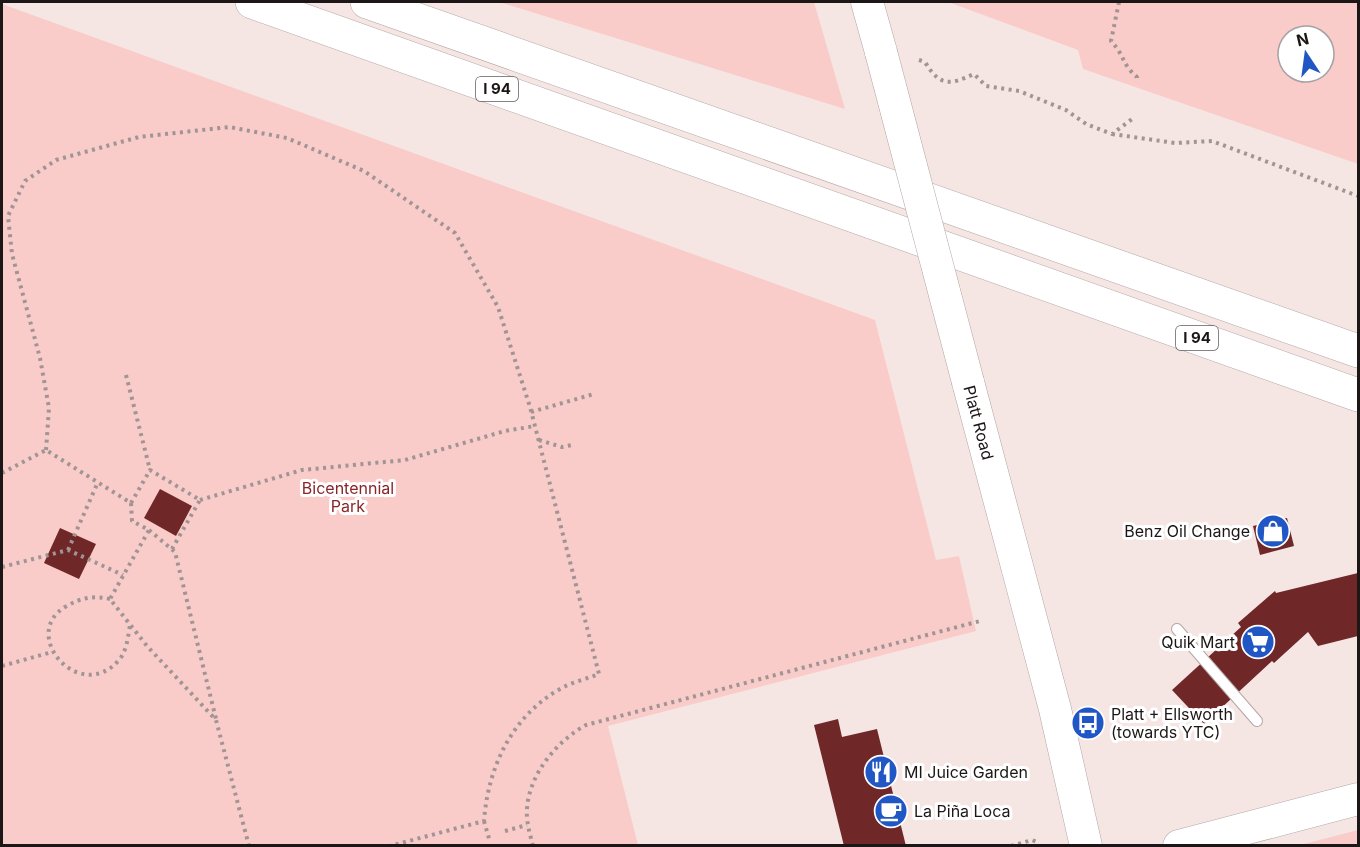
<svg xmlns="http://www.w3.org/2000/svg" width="1360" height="847" font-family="Inter,sans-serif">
<rect width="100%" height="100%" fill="#f5e6e4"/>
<g fill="#f9ccc9" fill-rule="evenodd">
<path d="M499 2H814L845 109Z"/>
<path d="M948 2H1358V164L1083 69 1078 50ZM1288 36H1324V72H1288Z"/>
<path d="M2 4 875 320 936 560 959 556 976 631 608 726 638 845H2Z"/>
<path d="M1358 830V845H1300Z"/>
</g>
<g fill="#702728">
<path d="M160 489 192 506 176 536 144 518Z"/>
<path d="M1287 518 1294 546 1260 555 1253 526Z"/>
<path d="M60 528 96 544 79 579 44 563Z"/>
<path d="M1358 573V636L1318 646 1308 632 1274 663 1272 661 1204 724 1172 690 1241 627 1238 623 1275 591 1276 593Z"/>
<path d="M838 719 842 737 877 729 906 846H844L814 725Z"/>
</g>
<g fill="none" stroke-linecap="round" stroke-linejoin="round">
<defs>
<path id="service" d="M1177 629 1257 721"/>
<g id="secondary">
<path d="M867 2 881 52"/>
<path id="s1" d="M968 382 1055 709 1086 846"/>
<path d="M1179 846 1358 799"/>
</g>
<g id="motorway">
<path d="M252 2 1358 395"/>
<path d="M367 2 1358 351"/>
</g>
</defs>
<use href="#service" stroke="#b5a7a6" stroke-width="12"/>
<use href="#secondary" stroke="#b5a7a6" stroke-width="33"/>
<use href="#motorway" stroke="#b5a7a6" stroke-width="34"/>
<g stroke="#a09594" stroke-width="4" stroke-dasharray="3 4.5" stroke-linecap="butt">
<path d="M1119 2 1111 41C1124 54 1122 65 1137 77V82"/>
<path d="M919 60 925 62C940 87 950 85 974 74L986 86 1019 91 1066 110 1086 124 1112 134 1132 119"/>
<path d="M1112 134 1175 143 1212 141 1358 196"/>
<path d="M126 375 150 470"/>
<path d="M531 412 594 394"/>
<path d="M539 440 562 447 572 445"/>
<path d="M46 450 49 408 40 358 12 254 8 216 25 181 56 160 139 137 229 127 287 138 364 171 455 233 498 307 530 407 599 674C586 679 572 682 560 689 512 716 488 767 484 821L390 846"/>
<path d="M2 473 46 450 131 503 132 521 149 530 110 599 147 646 216 720 249 846"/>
<path d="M200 500 302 470 405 460 505 431 535 426"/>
<path d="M131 503 150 470 200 500 172 549"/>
<path d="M149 530 175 552 216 719"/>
<path d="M68 550 98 482"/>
<path d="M2 567 68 550 123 575"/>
<path d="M110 599C93 595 80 598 65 607 19 635 80 705 119 660 127 651 128 636 130 625"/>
<path d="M2 666 52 652"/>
<path d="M484 821 490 842"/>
<path d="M505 831 527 825"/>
<path d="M533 846C530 834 526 822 527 809 529 774 557 741 586 725L980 621"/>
<path d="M1011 846 1032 840 1037 842"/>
</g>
<use href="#service" stroke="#fff" stroke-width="10"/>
<use href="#secondary" stroke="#fff" stroke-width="32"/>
<use href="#motorway" stroke="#fff" stroke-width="33"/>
<defs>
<path id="secondary-bridge" d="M881 52 968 382"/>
</defs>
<use href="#secondary-bridge" stroke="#b5a7a6" stroke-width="33" stroke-linecap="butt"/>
<use href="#secondary-bridge" stroke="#fff" stroke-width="32"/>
</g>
<defs>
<symbol id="shop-disc" viewBox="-11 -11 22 22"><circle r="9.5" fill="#2057c4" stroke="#fff"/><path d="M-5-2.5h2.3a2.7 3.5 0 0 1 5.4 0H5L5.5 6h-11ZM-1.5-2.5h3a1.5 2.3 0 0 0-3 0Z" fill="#fff"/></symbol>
<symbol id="supermarket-disc" viewBox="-11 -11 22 22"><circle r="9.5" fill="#2057c4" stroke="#fff"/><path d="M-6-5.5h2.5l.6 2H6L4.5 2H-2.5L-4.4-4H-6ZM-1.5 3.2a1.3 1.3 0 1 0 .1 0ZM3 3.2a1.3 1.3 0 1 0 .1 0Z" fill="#fff"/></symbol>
<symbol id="bus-disc" viewBox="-11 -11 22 22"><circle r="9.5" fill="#2057c4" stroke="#fff"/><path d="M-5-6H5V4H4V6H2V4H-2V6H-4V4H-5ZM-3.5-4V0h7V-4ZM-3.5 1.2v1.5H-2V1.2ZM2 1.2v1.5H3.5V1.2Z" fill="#fff"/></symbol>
<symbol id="restaurant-disc" viewBox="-11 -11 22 22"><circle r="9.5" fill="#2057c4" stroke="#fff"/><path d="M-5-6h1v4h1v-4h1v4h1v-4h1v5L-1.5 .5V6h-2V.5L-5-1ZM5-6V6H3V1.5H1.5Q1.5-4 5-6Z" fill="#fff"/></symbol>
<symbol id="cafe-disc" viewBox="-11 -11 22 22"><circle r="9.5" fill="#2057c4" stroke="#fff"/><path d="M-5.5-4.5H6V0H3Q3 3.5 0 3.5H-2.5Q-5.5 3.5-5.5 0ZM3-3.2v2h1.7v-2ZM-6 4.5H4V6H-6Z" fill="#fff"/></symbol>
</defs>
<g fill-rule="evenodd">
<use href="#shop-disc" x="1254" y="512" width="38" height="38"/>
<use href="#supermarket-disc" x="1239" y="623" width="38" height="38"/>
<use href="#bus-disc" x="1069" y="704" width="38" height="38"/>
<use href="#restaurant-disc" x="862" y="753" width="38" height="38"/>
<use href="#cafe-disc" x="872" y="792" width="38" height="38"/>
</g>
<g text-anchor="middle" stroke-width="6" stroke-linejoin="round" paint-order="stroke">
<g fill="#fff" stroke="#605d5c" stroke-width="1.5">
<rect x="476" y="77" width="42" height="24" rx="4.5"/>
<rect x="1176" y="326" width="42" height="24" rx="4.5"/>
</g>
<g font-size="15" font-weight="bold" fill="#1c1716">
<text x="497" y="94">I 94</text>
<text x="1197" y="343">I 94</text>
</g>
<g font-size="16" fill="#1c1716" stroke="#fff">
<text dy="6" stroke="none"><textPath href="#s1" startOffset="42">Platt Road</textPath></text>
</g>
<g font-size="16" fill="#882529" stroke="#fff">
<text x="348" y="494">Bicentennial<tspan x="348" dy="18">Park</tspan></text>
</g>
<g font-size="16" fill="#1c1716" stroke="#fff" text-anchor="start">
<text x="1250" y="537" text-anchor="end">Benz Oil Change</text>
<text x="1235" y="648" text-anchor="end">Quik Mart</text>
<text x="1111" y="720">Platt + Ellsworth<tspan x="1111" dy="18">(towards YTC)</tspan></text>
<text x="904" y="778">MI Juice Garden</text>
<text x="914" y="817">La Piña Loca</text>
</g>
</g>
<rect width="1360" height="847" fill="none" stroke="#1c1716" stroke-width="6"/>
<g transform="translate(1306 54) rotate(347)"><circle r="28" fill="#ffffff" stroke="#a4a2a2" stroke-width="1.5"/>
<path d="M0-4.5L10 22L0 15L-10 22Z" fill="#2057c4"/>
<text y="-9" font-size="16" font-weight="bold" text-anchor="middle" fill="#1c1716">N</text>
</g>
</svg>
